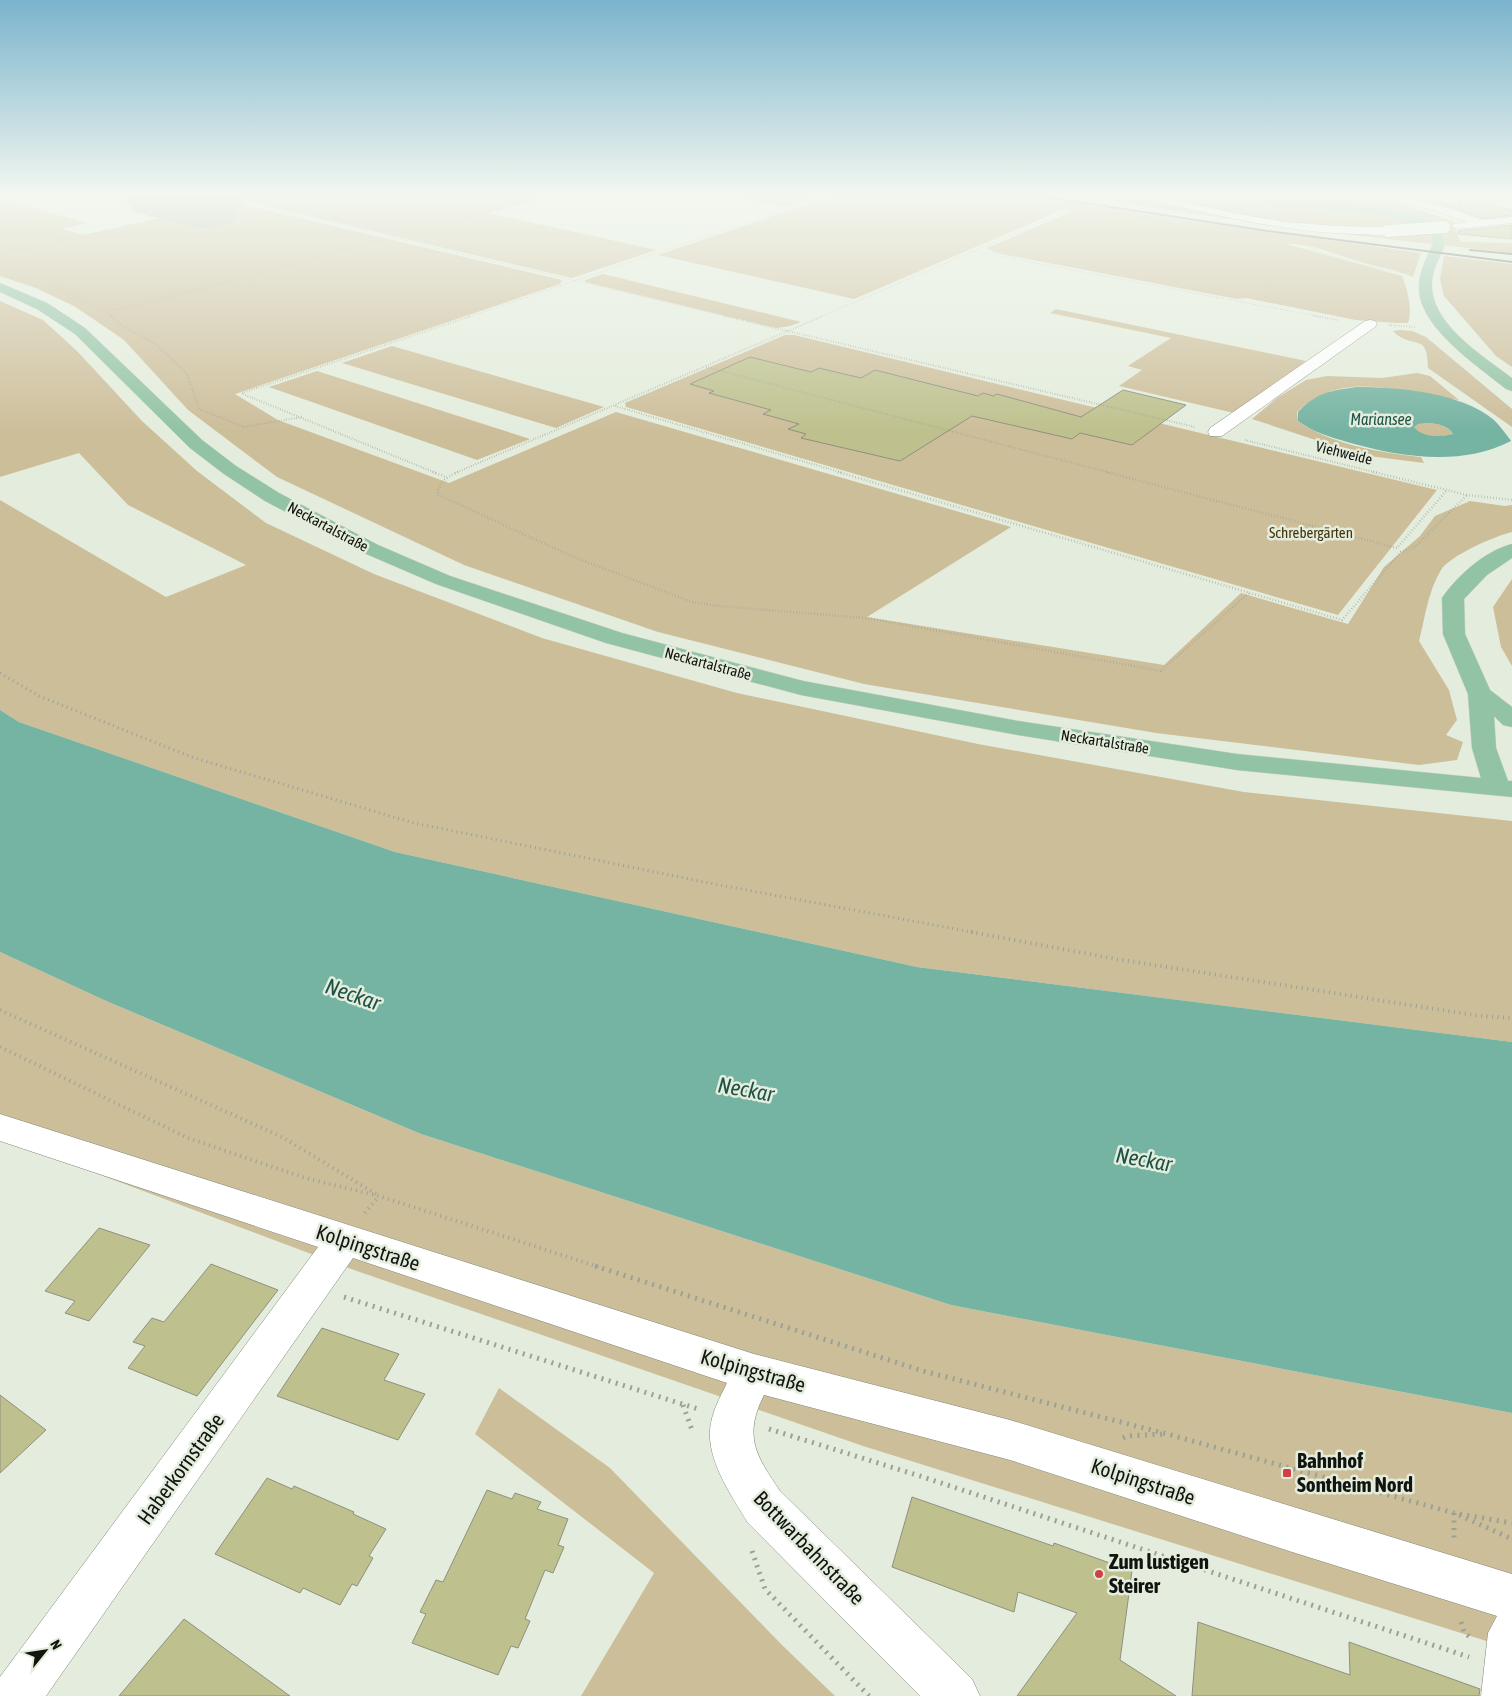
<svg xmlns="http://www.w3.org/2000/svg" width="1512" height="1696" font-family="'Asap Condensed',sans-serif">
<rect width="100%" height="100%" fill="#e4eddd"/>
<g fill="#cdbe9a">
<path d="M123 195H202L562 280 560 284 235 394 278 420 449 483 616 412 1011 527 867 617 1164 665 1241 593 1348 624 1384 567 1420 536 1435 516 1470 501 1505 506 1512 505V532C1495 536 1449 556 1441 570 1428 591 1425 618 1419 641L1449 690 1457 720 1446 735 1463 742 1457 760 1419 765 1156 733 864 684 658 632 464 565 277 477 188 410 124 340 74 306 36 288 0 276V199L88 223 62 229 84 235 186 212Z"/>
<path d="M219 195H552L489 213 656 250 572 278Z"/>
<path d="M723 195H820L785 207Z"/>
<path d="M835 195H1023L1178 219 1421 253 1413 277C1397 269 1381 268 1364 263 1339 256 1313 243 1286 244L1402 276C1407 288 1413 310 1408 323H1396L1356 320 1246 298 1237 299 996 253 987 248 1069 213 1077 212 1064 209 854 299 658 255Z"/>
<path d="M1070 195 1113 198 1206 197 1313 201 1370 197 1389 200 1453 221 1455 230 1461 242 1512 243V253L1290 228Z"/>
<path d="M1412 197 1512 213V219L1488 222 1464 212 1405 199Z"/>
<path d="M1444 256 1512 264V367L1496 356 1444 296 1440 279Z"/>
<path d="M603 274 801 322 790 326 777 328 585 282V280Z"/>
<path d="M0 301 43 320 77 351 142 421 197 471 266 523 374 574 542 638 737 693 978 744 1244 792 1512 821V1042L917 967 395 852 19 722 0 710V500L166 597 246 565 128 505 79 453 0 477Z"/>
<path d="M1056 309 1306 361 1234 413 1119 386 1142 370 1128 366 1171 338 1050 313Z"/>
<path d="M1400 330 1412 331 1426 337 1512 409V427L1428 368C1428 330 1412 351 1393 331Z"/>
<path d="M785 335H794L1437 490 1338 615 626 407 625 403Z"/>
<path d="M392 346 604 407 556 428 342 363Z"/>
<path d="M317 371 530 439 477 460 269 387Z"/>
<path d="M1417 373 1430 376 1459 400C1405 394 1343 367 1297 412L1298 421C1329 444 1383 453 1421 457L1424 463 1361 455 1252 419 1277 398 1306 380 1327 376 1382 378Z"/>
<path d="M1430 423C1438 424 1449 426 1453 434 1441 437 1422 439 1414 427L1417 424Z"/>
<path d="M1512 579V666L1501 647 1493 607Z"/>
<path d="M0 952 104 1000 421 1134 951 1305 1512 1413V1649L863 1446 354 1270 90 1171 106 1153 0 1114Z"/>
<path d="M499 1388 610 1468 782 1645 835 1696H581L654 1573 475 1434Z"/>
</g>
<g fill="#75b3a2" fill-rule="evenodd">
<path d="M1356 387C1397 387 1461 392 1494 420 1500 426 1506 434 1511 441 1460 467 1400 457 1347 442 1330 437 1313 432 1298 421V412C1317 392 1330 391 1356 387ZM1430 423C1438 424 1449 426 1453 434 1441 437 1422 438 1414 427L1418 424Z"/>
<path d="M0 710 19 722 395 852 917 967 1512 1042V1413L951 1305 421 1134 104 1000 0 952Z"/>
</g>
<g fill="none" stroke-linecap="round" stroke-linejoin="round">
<path fill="#a6aca0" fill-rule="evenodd" d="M122 195H238L244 204 232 222 202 229 134 212Z"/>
</g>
<g fill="#bec18d" stroke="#8f9080">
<path d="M1460 196 1512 210V215L1481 218 1459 210Z"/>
<path d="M1512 225V239L1458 234V231Z"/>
<path d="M750 357 811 372 819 368 861 378 875 370 978 396 983 393 993 396 997 394 1081 417 1123 390 1186 405 1132 445 1080 433 1072 439 972 416 900 461 801 438 806 434 788 429 799 424 763 414 771 410 709 393 714 391 690 384Z"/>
<path d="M99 1228 150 1245 89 1321 65 1313 75 1301 45 1291Z"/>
<path d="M211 1264 278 1290 197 1396 128 1368 145 1346 133 1342 152 1318 164 1322Z"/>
<path d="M322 1328 399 1354 384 1380 425 1394 398 1440 277 1396Z"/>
<path d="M0 1395 46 1430 0 1473Z"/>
<path d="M267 1478 292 1489 294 1486 354 1512 353 1514 386 1529 369 1556 373 1558 357 1586 352 1584 340 1605 303 1588 300 1593 215 1554Z"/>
<path d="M487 1490 512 1499 515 1493 541 1502 537 1509 568 1519 558 1545 564 1547 553 1573 545 1570 525 1619 530 1621 518 1648 511 1646 498 1675 412 1643 426 1614 420 1612 436 1580 443 1582Z"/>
<path d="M912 1497 1053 1546 1054 1543 1132 1571 1120 1660 1176 1696H1017L1077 1613 1018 1592 1014 1612 892 1567Z"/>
<path d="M184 1619 290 1696H119Z"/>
<path d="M1198 1622 1350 1675 1349 1642 1480 1689 1479 1696H1192Z"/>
</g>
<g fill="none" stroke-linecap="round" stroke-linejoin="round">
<defs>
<g id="minor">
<path d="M1146 195H1156L1238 214 1285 222 1336 226 1388 227 1394 231C1387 238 1370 234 1361 234 1286 233 1222 216 1150 200L1146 199Z"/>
<path d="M1224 195H1365L1360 198 1309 201 1229 198Z"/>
<path d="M1376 195C1411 195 1444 206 1478 218L1480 220 1512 217V223L1458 229 1454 228 1452 226 1454 224 1467 222 1433 210 1377 197Z"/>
<path d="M1370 320 1375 321 1377 324 1375 327 1222 436H1210L1208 432 1210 428 1365 321Z"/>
<path d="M0 1114 754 1354 1010 1420 1512 1574V1696H1481L1488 1633 1497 1616 1289 1551 1010 1460 764 1395C743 1436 756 1456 780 1491L972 1679 980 1696H920L748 1523C732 1496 708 1463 710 1430 711 1414 720 1397 727 1383L353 1258 46 1696H0V1677L318 1247 0 1141Z"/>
</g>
<g id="major">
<path d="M1119 195C1186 195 1253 197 1321 202 1354 205 1391 208 1422 219 1434 223 1442 230 1445 242 1442 256 1433 266 1432 282 1429 323 1483 356 1512 378V391L1506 389C1478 366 1418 327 1419 287 1419 270 1427 258 1433 243L1431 234C1398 213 1354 212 1316 209 1252 203 1188 201 1124 198Z"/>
<path d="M0 283 47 303 85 328 202 440 236 466 279 493 378 545 450 576 622 633 803 681 1018 721 1237 754 1481 778 1472 748 1468 694 1443 634 1442 598C1458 575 1485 551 1512 544V558L1487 575 1464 599 1465 634 1490 690 1512 707V727L1503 725 1494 716 1496 748 1508 781H1512V797L1237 770 1018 735 801 695 606 643 436 584 364 553 265 501 224 474 190 448 75 334 37 309 0 292Z"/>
</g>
</defs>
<use href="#minor" stroke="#7f8779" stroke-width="1"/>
<use href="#major" stroke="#cfd0cf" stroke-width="1"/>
<g stroke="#9aa195" stroke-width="1" stroke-dasharray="0.5 2" stroke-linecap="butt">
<path d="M213 195 729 317"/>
<path d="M995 195 1118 214"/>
<path d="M1475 196 1480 195"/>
<path d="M1136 217 1152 219"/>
<path d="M1311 249 1362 265 1404 273"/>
<path d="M973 251 1321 317"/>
<path d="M0 254 263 195"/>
<path d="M53 286 107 311"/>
<path d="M112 317 107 311 149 303 547 195"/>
<path d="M468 317 829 195"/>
<path d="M820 317 1074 208"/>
</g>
<g stroke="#9aa195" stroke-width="2" stroke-dasharray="0.5 2" stroke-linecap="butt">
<path d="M111 316 119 324 157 345 187 374 199 409 244 427 302 417"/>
<path d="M724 316 1195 427"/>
<path d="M1315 316 1338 320"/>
<path d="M1389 325 1415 327"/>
<path d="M706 367 1111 473"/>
<path d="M242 393 471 316"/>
<path d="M243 394 436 473"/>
<path d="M615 406 843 473"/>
<path d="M1245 440 1378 473"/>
<path d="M455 473 823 316"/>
</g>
<g stroke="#9aa195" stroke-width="2.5" stroke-dasharray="0.5 2.5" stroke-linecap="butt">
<path d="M433 472 446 477"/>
<path d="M458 472C446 477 441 481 437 494L571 556 692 602 718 606 866 618 1161 671 1249 593"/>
<path d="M838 472 1342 620 1401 552 1416 546 1467 495"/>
<path d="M1106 472 1397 548 1447 490"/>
<path d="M1373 472 1467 495 1512 500"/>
<path d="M0 673 2 674"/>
</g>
<path stroke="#9aa195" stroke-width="3" stroke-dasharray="1 4" stroke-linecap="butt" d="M0 673 39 696 194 758 414 823 709 883 977 933"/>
<g stroke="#9aa195" stroke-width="4" stroke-dasharray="1 4.5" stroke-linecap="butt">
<path d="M971 932 1116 959 1480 1016 1512 1018"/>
<path d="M0 1010 282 1137 376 1194"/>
<path d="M0 1047 188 1138 305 1178 379 1196 599 1267"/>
<path d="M365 1213 379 1196"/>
</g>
<g stroke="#9aa195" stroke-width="5" stroke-dasharray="2 5.5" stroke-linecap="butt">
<path d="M595 1266 923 1371 1167 1434 1454 1513 1512 1523"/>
<path d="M344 1297 698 1409"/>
<path d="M683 1405 692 1430"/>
<path d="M769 1429 923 1477 1469 1657"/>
<path d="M1123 1438 1127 1436 1163 1434"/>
<path d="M1454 1513V1540"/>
<path d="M1459 1515 1512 1539"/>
<path d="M752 1551 765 1589 869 1696"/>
<path d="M1461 1622 1464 1632 1471 1638"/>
</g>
<use href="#minor" fill="#fff" fill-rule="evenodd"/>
<use href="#major" fill="#92c3a4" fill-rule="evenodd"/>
<g stroke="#676c63" stroke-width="2">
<path d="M1032 195 1268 231 1512 262"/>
<path d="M1470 250 1512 254"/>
</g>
<defs>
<path id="minor-bridge" d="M1388 231 1444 227"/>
</defs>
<use href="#minor-bridge" stroke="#7f8779" stroke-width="13" stroke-linecap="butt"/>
<use href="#minor-bridge" stroke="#fff" stroke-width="12"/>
</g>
<linearGradient id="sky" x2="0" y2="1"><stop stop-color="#7ab4cc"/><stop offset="0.45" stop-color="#f3f7f0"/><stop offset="1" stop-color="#f3f7f0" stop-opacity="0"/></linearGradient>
<rect width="1512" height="432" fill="url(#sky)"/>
<g fill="#d14143" stroke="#e4eddd" stroke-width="2">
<rect x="1282" y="1468" width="10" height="10" rx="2.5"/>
<circle cx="1099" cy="1574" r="5"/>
</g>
<g text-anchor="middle" stroke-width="5" stroke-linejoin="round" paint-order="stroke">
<g font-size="15" fill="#11140f" stroke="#e4eddd">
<text transform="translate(1344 453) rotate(14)" y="5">Viehweide</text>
<text transform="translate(328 527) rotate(28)" y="5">Neckartalstraße</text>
<text transform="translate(708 664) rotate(15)" y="5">Neckartalstraße</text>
<text transform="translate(1105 742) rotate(9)" y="5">Neckartalstraße</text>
</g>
<g font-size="15" fill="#42330a" stroke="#e4eddd">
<text x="1311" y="538">Schrebergärten</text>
</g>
<g font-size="16" font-style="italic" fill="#1d5246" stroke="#e4eddd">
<text x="1381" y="425">Mariansee</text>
</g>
<g font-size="21" fill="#11140f" stroke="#e4eddd">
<text transform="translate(368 1248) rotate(18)" y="7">Kolpingstraße</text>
<text transform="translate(753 1371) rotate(16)" y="7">Kolpingstraße</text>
<text transform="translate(181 1469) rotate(-54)" y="7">Haberkornstraße</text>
<text transform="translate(1143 1482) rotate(18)" y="7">Kolpingstraße</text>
<text transform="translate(809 1548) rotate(46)" y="7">Bottwarbahnstraße</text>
</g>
<g font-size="21" font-weight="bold" fill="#11140f" stroke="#e4eddd" text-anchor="start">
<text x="1297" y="1468">Bahnhof<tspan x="1297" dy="24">Sontheim Nord</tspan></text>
<text x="1109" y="1569">Zum lustigen<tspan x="1109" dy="24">Steirer</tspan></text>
</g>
<g font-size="22" font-style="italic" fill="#1d5246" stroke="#e4eddd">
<text transform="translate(353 994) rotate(19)" y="8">Neckar</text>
<text transform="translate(746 1089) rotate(10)" y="8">Neckar</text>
<text transform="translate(1144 1159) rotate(10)" y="8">Neckar</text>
</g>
</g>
<g transform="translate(45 1651) rotate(60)" stroke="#e4eddd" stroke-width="4" paint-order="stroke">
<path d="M0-4L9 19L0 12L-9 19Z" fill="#11140f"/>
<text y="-8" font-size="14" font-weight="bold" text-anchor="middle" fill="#11140f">N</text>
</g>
</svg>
